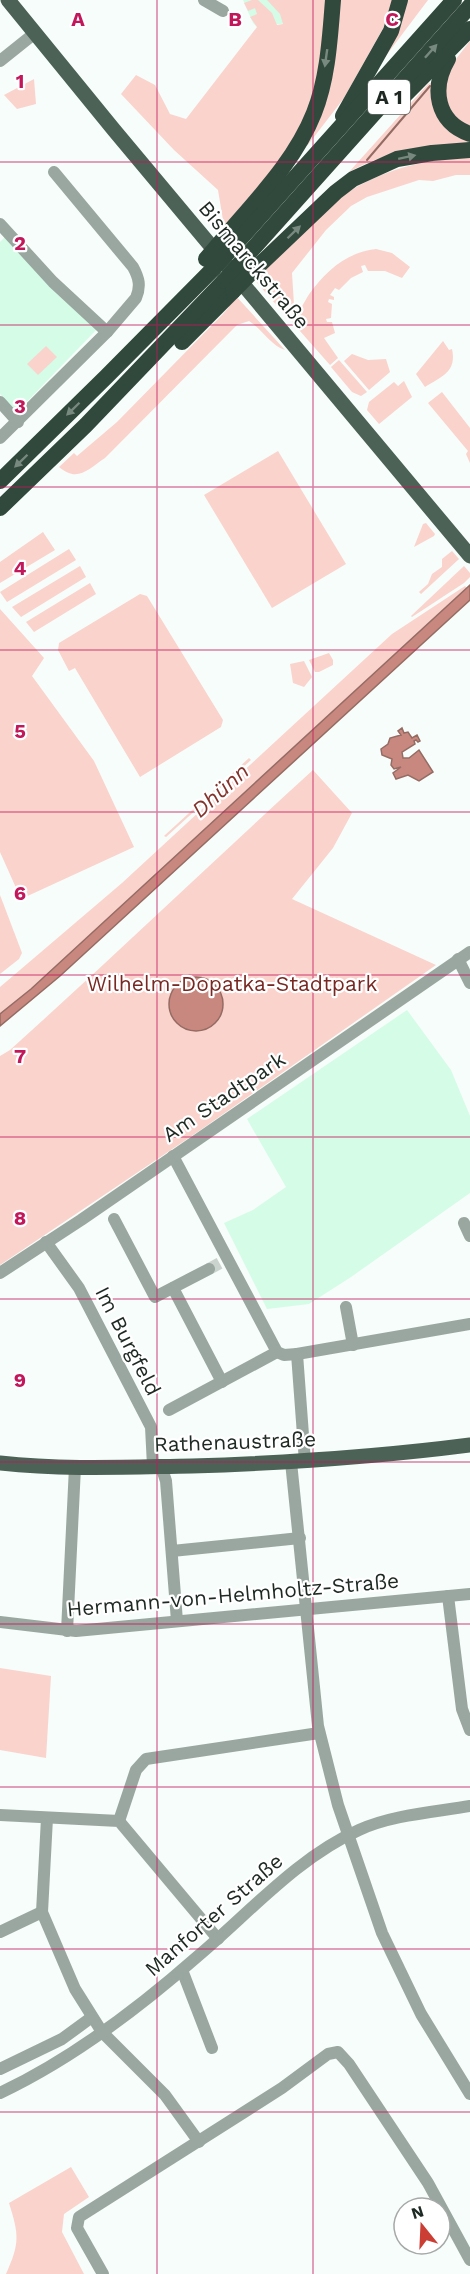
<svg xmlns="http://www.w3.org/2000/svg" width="470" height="2274" font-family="'Work Sans',sans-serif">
<rect width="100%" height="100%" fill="#f7fdfa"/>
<g fill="#d5fce7">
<path d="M243 0H293L288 23 257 27 253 23Z"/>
<path d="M5 237 58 295 97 329 17 412 0 394V242Z"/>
<path d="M407 1010 451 1070 470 1116V1193L351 1277 309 1304 267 1309 224 1223 253 1210 286 1187 247 1119Z"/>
</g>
<g fill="#fad3cd">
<path d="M252 0H258L272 13 277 25 283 24 280 14 267 0H326L322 63 308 115 277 165 224 226 218 190 174 150 121 94 136 75 155 85 170 114 186 119 257 27 250 17 257 14 255 8 248 11 244 3Z"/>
<path d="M338 0H393L390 16 344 98 307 146Z"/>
<path d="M406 0H428L379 65Z"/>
<path d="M470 41V129L447 110 445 73Z"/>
<path d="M34 79 36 104 17 109 4 95Z"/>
<path d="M433 82 470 138V143C426 145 387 151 349 172L428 84Z"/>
<path d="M470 158V175H456L433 181 419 180 367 197 351 206 326 230 292 273 294 305 286 316 253 278 345 194C384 169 424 159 470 158Z"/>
<path d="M376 249 392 253 410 267 402 278 385 271H368L365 265 361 266 363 272 351 278 339 290 335 288 330 295 334 297V300L329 299 328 302 332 304 331 318 326 319 327 322H332L335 333 324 338 338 358 330 365 292 322C299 314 303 303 310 293 326 271 347 252 376 249Z"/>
<path d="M235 295 285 350C271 346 262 329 249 321L237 325 105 458C88 469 78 483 59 467L74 453 77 456 117 422 223 314 229 307 226 303Z"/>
<path d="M443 341 449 350 452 349C457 372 442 376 425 387L416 374Z"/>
<path d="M46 346 57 357 38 375 27 364Z"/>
<path d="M352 354 368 360 386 359 390 372 369 390 344 361Z"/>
<path d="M339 360 367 392 361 396 352 392 331 367Z"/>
<path d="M404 381 412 397 379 424 367 410 369 402 394 382 398 386Z"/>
<path d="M442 392 470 428V463L466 454 468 451 428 403Z"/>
<path d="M278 451 346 564 272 608 204 495Z"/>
<path d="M426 523 435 534 434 536 414 547 423 524Z"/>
<path d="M43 532 55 550 0 583V562Z"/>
<path d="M69 549 76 560 7 602 0 592Z"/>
<path d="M452 551 459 559 421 594 419 592 428 584 432 574 442 567V559Z"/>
<path d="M80 566 86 577 21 617 12 607Z"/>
<path d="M464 566 470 573V577L464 583 412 617 411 616Z"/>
<path d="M90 583 96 594 34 632 26 622Z"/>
<path d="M465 586 467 588 31 989 0 1014V987L122 883 392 634Z"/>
<path d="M140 594 147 596 223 720 221 727 140 777 75 668 69 671 58 650 59 643Z"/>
<path d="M0 609 44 658 32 676 94 761 134 847 21 899 0 852Z"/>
<path d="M329 653 333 660V665L319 672H315L309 660Z"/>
<path d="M304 661 312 677 304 687 293 683 290 664Z"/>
<path d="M249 758 251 760 166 837 164 836Z"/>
<path d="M313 770 352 813 333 848 292 899 436 965 199 1131 0 1265V1056L10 1050C112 958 211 863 313 770Z"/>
<path d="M0 895 22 953 19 959 0 974Z"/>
<path d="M0 1668 51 1676 46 1758 0 1750Z"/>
<path d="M71 2167 89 2197 64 2214 62 2232 84 2274H6C20 2243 19 2235 9 2203Z"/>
</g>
<g fill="#c9887f" stroke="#956c63" stroke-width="1.5">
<path d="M470 585V600L60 976 0 1026V1014L31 989Z"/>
<path d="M402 728 404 733 408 732 412 738 417 735 420 741 418 742 416 740 414 741 415 744 402 752 403 758H409L419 750 433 772 419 781 408 775 396 779 393 773 401 767 394 769 391 765 392 759 382 755 381 749 388 744 390 738 401 735 398 731Z"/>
<circle cx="196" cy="1004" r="27"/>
</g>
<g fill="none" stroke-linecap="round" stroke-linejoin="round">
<path stroke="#956c63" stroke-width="2" d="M367 160 430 86"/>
<path stroke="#cbd3cf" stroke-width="12" stroke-dasharray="12 6" stroke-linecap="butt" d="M209 1269 220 1263"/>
<g stroke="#9aa7a0" stroke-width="12">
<path d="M204 0 223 11"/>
<path d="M0 61 35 33"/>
<path d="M0 224 53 282 107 332"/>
<path d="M0 402 18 422"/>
<path d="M0 438 107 332 136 298C141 286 139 278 133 267L54 172"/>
<path d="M458 959 470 983"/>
<path d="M173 1156 277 1352 284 1355 297 1354 305 1462"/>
<path d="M114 1219 155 1297 209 1269"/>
<path d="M464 1223 470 1236"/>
<path d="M46 1242 79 1288 151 1427 153 1466"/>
<path d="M0 1273 81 1220 470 952"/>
<path d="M173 1288 222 1382"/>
<path d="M346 1307 353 1345"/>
<path d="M297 1354 470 1324"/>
<path d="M169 1410 277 1352"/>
<path d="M291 1462 318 1726 338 1805 382 1933 421 2014 470 2094"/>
<path d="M161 1466 166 1481 177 1621"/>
<path d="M172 1551 300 1538"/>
<path d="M448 1596 462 1709 470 1730"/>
<path d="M0 1622 76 1631 470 1594"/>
<path d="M67 1631 75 1467"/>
<path d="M0 1815 119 1821 218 1939"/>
<path d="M47 1818 42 1912 75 1989 102 2032 165 2095 199 2142"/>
<path d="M119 1821 136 1770 146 1759 319 1733"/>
<path d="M0 1932 42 1912"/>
<path d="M182 1970 212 2048"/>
<path d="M0 2069 62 2039 92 2017"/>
<path d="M0 2093C72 2059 139 2008 198 1956 249 1913 298 1857 359 1830 391 1815 435 1812 470 1806"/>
<path d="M103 2274 77 2228 79 2217 282 2088 328 2054 338 2052 349 2064 428 2183 470 2260"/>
</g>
<g stroke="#4c6256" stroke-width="15">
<path d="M8 0 114 130 470 556"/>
<path d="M0 1463C64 1470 128 1467 192 1466 285 1463 377 1457 470 1445"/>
</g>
<g stroke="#30493c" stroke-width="16">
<path d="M448 59C431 88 436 122 470 134"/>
<path d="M399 101 470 29"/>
<path d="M343 116 391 31 400 0"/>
<path d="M224 238C257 199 295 161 314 113 328 78 330 37 333 0"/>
<path d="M232 248 454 0"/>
<path d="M242 261 470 6"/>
<path d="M252 272 336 192 353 179 397 159 432 153 470 150"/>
<path d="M182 342 233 291"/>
<path d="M0 481 106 377 214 268"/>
<path d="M0 508 86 425 224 281"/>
</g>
<g stroke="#30493c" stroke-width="16">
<path d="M206 259 224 238"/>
<path d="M214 268 232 248"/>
<path d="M224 281 242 261"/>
<path d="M233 291 252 272"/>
</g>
</g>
<defs><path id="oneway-solid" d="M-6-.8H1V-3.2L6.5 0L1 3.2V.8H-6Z" transform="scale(1.5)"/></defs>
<g fill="#788980">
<use href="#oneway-solid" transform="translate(431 51) rotate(-48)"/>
<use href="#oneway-solid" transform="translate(326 58) rotate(98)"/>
<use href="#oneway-solid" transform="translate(407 157) rotate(-12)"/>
<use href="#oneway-solid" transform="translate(294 232) rotate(-44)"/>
<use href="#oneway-solid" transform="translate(73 409) rotate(136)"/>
<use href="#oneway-solid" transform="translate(21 461) rotate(136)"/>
</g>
<path fill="none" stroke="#c2185b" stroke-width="1.5" stroke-opacity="0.55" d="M157 0V2274M313 0V2274M0 162H470M0 325H470M0 487H470M0 650H470M0 812H470M0 975H470M0 1137H470M0 1299H470M0 1462H470M0 1624H470M0 1787H470M0 1949H470M0 2112H470"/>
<g text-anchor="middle" stroke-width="4.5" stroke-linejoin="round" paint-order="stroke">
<rect fill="#fff" stroke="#616964" stroke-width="1.5" x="368" y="80" width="42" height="34" rx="4.5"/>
<g font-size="20" font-weight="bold" fill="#1d2922">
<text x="389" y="104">A 1</text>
</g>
<g font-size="21" fill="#1d2922" stroke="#fff">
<text transform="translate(254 265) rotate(50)" y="7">Bismarckstraße</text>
<text transform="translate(224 1097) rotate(-34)" y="7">Am Stadtpark</text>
<text transform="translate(128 1341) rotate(63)" y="7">Im Burgfeld</text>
<text transform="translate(235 1442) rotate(-2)" y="7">Rathenaustraße</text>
<text transform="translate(233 1595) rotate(-5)" y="7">Hermann-von-Helmholtz-Straße</text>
<text transform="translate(214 1915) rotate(-41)" y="7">Manforter Straße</text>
</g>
<g font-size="21" fill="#772822" stroke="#fff">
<text x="232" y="991">Wilhelm-Dopatka-Stadtpark</text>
</g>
<g font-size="22" font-style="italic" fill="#83332b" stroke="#fff">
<text transform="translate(220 790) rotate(-42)" y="8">Dhünn</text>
</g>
</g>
<g font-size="20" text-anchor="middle" font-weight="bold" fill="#c2185b" stroke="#fff" stroke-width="4.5" stroke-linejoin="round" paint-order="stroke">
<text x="78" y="26">A</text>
<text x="235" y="26">B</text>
<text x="392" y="26">C</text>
<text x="20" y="88">1</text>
<text x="20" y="250">2</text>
<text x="20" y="413">3</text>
<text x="20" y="575">4</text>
<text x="20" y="738">5</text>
<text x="20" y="900">6</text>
<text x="20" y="1063">7</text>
<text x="20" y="1225">8</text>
<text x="20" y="1387">9</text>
</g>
<g transform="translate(422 2226) rotate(342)"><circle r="28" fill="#ffffff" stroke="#a5a9a7" stroke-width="1.5"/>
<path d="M0-4.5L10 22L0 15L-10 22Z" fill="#cb3e34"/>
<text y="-9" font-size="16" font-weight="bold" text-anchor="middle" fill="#1d2922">N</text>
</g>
</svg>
